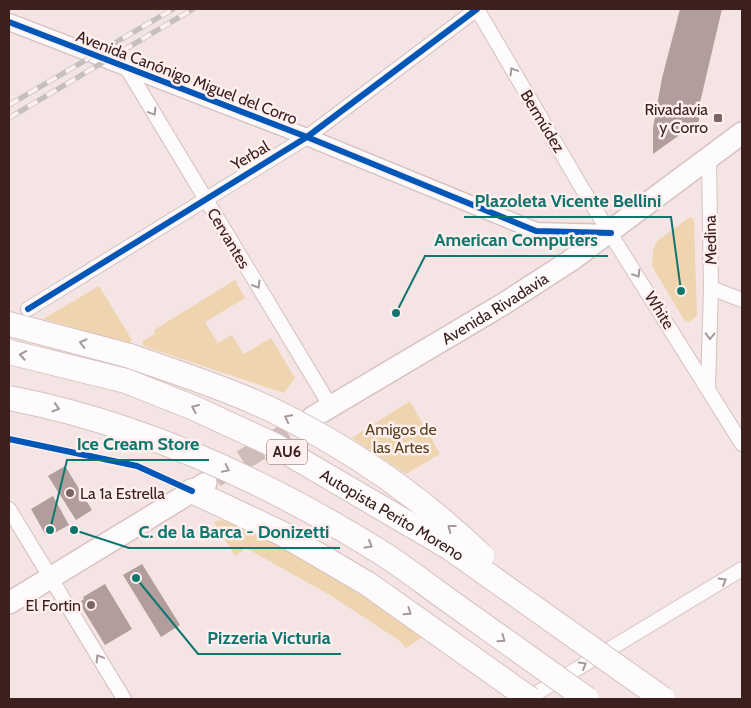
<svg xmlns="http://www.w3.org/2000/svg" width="751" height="708" font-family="Cabin,sans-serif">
<rect width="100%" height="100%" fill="#f4e4e3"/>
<g fill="#efd5af">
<path d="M690 217 694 219 697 316 689 322 684 320 652 266 653 250 657 241Z"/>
<path d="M235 280 245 298 205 322 218 343 232 335 244 354 271 338 295 378 284 393 143 346V341L155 334 154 330Z"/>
<path d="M99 286 132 340 130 344 43 319Z"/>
<path d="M410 401 440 454 406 474 352 438Z"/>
<path d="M223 520 229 523 231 521 296 551 426 635 406 648 400 641 330 595 246 548 235 556 214 522Z"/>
</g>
<g fill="#b19e9c">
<path d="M680 9H722L699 107V121L653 154V128L662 78Z"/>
<path d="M65 466 92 510 76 520 48 476Z"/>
<path d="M53 496 69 525 51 535 45 534 31 509Z"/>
<path d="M142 564 180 625 161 637 123 575Z"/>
<path d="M105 584 132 629 105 645 81 606 83 605 81 601 84 599 83 597Z"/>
</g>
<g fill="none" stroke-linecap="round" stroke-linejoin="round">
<path stroke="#cfbdbc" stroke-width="21" stroke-dasharray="21 11" stroke-linecap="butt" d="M215 477 313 417"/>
<defs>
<g id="minor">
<path d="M477 9 583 190 742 444"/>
<path d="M128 70 331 407"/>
<path d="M711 288 742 300"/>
<path d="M28 309 307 137 477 9"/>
<path d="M708 386 711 288 709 158"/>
<path d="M9 509 124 699"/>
<path d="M527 699 742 569"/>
</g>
<path id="tertiary" d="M9 22 307 137 536 231 611 233"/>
<g id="primary">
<path id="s1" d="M313 417 505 303 570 261 742 133"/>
<path d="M9 603 206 483"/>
</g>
<g id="motorway">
<path d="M9 324 130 356"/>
<path d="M192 491 281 533 368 584"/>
</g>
</defs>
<use href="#minor" stroke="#d7c1c1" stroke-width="16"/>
<use href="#tertiary" stroke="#d7c1c1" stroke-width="19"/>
<use href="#primary" stroke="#d7c1c1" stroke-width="24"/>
<use href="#motorway" stroke="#d7c1c1" stroke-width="26"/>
<use href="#minor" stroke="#fdfbfb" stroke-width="14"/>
<use href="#tertiary" stroke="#fdfbfb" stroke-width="16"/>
<use href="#primary" stroke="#fdfbfb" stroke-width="21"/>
<use href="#motorway" stroke="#fdfbfb" stroke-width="24"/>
<defs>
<g id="rail">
<path d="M9 105 173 9"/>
<path d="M9 118 193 9"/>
</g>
</defs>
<use href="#rail" stroke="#c5bfbf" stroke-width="5.5"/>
<use href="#rail" stroke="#ffefee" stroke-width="4" stroke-dasharray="11" stroke-linecap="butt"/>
<defs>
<g id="motorway-bridge">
<path id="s2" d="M9 352 126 381 194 408 276 446 450 548 663 699"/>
<path d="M130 356C183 375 238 392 288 418 358 454 426 502 482 556"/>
<path d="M9 398C140 423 264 480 377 550 402 565 425 584 448 600 495 633 541 666 587 699"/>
<path d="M368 584 530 699"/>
</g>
</defs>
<use href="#motorway-bridge" stroke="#d7c1c1" stroke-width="26" stroke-linecap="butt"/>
<use href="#motorway-bridge" stroke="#fdfbfb" stroke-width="24"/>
<defs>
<g id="cycleway">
<path d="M9 22 307 137 536 231 611 233"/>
<path d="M28 309 307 137 477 9"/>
<path d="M9 439 137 466 192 491"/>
</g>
</defs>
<use href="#cycleway" stroke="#ffefee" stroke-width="9"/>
<use href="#cycleway" stroke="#0057b8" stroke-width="6"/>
</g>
<defs><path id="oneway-chevron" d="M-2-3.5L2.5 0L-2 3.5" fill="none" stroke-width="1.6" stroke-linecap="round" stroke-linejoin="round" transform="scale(1.25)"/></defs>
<g stroke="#a69898">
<use href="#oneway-chevron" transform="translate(513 71) rotate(-121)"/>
<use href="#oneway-chevron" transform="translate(153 112) rotate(59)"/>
<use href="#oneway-chevron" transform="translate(637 274) rotate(58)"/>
<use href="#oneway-chevron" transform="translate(257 285) rotate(59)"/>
<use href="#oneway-chevron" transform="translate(710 336) rotate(91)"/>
<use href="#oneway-chevron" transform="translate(83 343) rotate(-166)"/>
<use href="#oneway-chevron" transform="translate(23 355) rotate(-170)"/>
<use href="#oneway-chevron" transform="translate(56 408) rotate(17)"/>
<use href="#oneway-chevron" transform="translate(195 408) rotate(-157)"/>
<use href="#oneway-chevron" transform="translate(288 418) rotate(-153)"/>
<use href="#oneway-chevron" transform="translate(226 469) rotate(26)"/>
<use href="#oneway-chevron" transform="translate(451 528) rotate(-142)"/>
<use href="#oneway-chevron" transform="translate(369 545) rotate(30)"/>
<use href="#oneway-chevron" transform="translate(723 581) rotate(-31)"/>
<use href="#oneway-chevron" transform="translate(408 612) rotate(35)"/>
<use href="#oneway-chevron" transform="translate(502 639) rotate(35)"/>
<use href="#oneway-chevron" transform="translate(99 658) rotate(-121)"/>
<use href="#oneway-chevron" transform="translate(583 665) rotate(-31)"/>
</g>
<g fill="#7c6563" stroke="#ffefee" stroke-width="2">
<rect x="713" y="113" width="10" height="10" rx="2.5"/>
<circle cx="70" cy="493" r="5"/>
<circle cx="91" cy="605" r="5"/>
</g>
<g text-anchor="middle" stroke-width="5" stroke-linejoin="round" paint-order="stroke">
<rect fill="#ffefee" stroke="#765e5c" stroke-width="1" x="267" y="439.5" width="40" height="25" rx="4"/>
<g font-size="15" font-weight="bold" fill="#3b201e">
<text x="287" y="457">AU6</text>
</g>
<g font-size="16" fill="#3b201e" stroke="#ffefee">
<text transform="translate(187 77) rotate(21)" y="6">Avenida Canónigo Miguel del Corro</text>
<text transform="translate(543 121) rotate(59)" y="6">Bermúdez</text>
<text transform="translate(250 155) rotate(-31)" y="6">Yerbal</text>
<text transform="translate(229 238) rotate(59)" y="6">Cervantes</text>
<text transform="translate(710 240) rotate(-91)" y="6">Medina</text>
<text dy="6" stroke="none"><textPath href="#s1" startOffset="212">Avenida Rivadavia</textPath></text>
<text transform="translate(660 310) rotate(58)" y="6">White</text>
<text dy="6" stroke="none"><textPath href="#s2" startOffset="419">Autopista Perito Moreno</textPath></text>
</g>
<g font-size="16" fill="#3b201e" stroke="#ffefee" text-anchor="end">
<text x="708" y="115">Rivadavia<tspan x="708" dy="18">y Corro</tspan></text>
<text x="80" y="499" text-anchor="start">La 1a Estrella</text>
<text x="81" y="611">El Fortin</text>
</g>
<g font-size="16" fill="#564520" stroke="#ffefee">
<text x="401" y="435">Amigos de<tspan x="401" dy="18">las Artes</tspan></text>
</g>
</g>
<path fill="none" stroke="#0f766e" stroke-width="2" d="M681 291L671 217H464M396 313L425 256H608M50 530L67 460H209M74 530L129 548H340M136 578L198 654H341"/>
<g fill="#0f766e" stroke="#ffefee" stroke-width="2">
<circle cx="681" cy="291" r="5"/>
<circle cx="396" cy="313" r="5"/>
<circle cx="50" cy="530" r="5"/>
<circle cx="74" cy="530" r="5"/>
<circle cx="136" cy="578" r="5"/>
</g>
<g font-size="18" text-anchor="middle" font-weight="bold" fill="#0f766e" stroke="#ffefee" stroke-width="5" stroke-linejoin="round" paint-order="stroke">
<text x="568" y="207">Plazoleta Vicente Bellini</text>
<text x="516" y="246">American Computers</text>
<text x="138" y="450">Ice Cream Store</text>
<text x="234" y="538">C. de la Barca - Donizetti</text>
<text x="269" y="644">Pizzeria Victuria</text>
</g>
<rect width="751" height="708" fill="none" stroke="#3b201e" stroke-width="20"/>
</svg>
